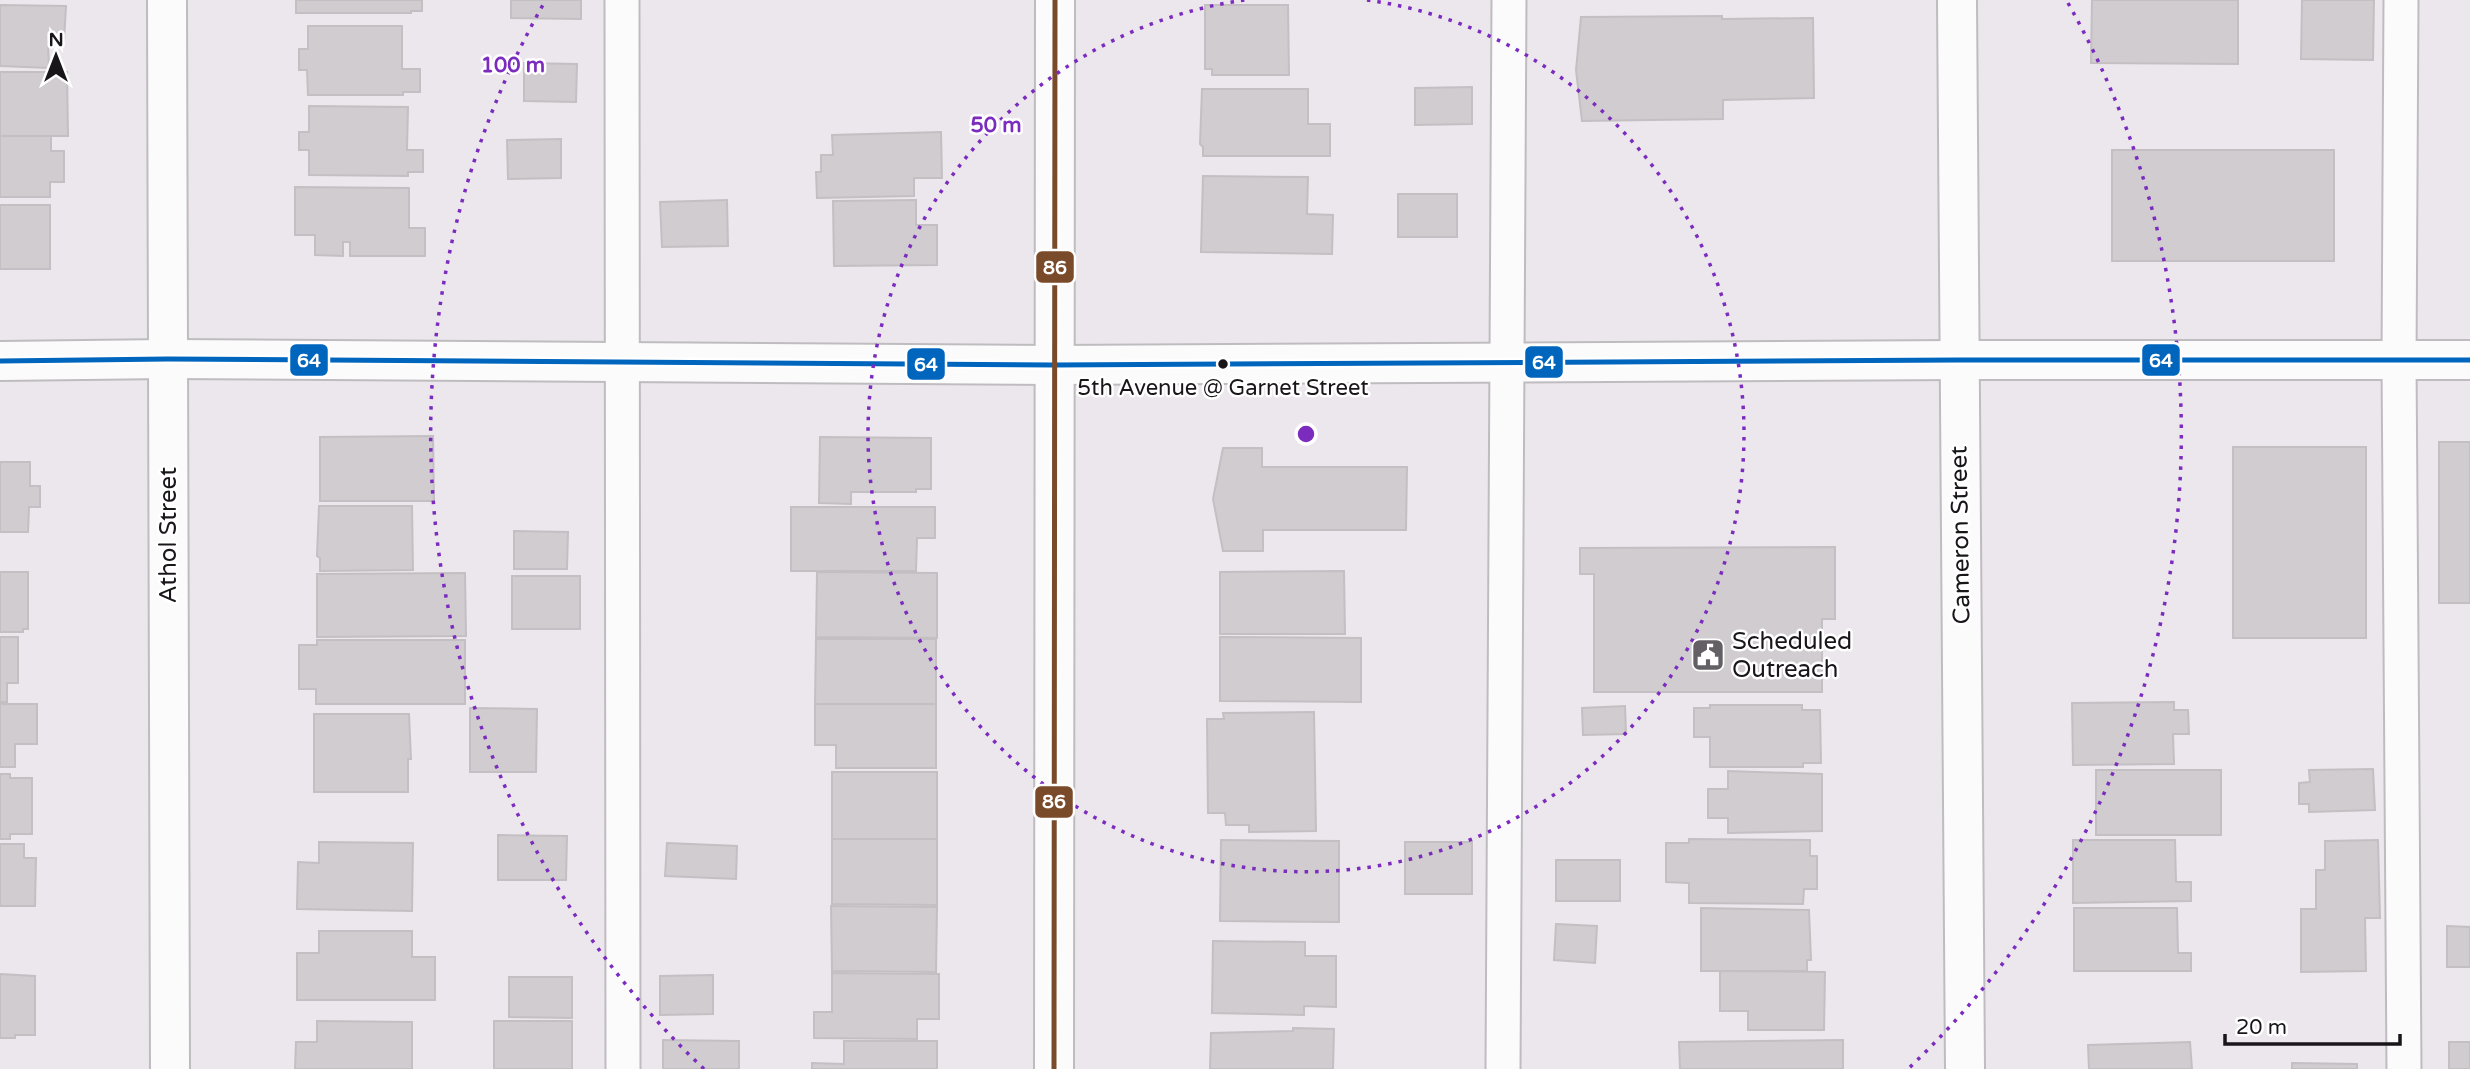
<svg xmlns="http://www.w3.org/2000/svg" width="2470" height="1069" font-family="'Varela Round',sans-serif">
<rect width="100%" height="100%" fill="#ece7ec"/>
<g fill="#d0cccf" stroke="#c3bfc3" stroke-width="2">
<path d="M296 0H422V11H411V13H296Z"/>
<path d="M511 0H581V19L511 18Z"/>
<path d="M2092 0H2238V64L2091 63Z"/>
<path d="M2302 0H2374L2373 60 2301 59Z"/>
<path d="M0 5 66 6 64 41H48L49 68 0 66Z"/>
<path d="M1205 5H1288L1289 75H1212V69H1205Z"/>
<path d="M1722 16V19L1813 18 1814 98 1723 100V119L1582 121 1576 70 1581 17Z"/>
<path d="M308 26H402V69H420V92H403V95H308L307 70H299V49H308Z"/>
<path d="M524 63 577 64 576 102 524 101Z"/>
<path d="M0 72H67L68 136H0Z"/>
<path d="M1472 87V124L1415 125V88Z"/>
<path d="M1202 89H1308V124H1330V156H1203V147L1200 144Z"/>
<path d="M309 106 408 107 407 150H423V172H408V176L309 175V150H299V132H309Z"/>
<path d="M941 132 942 178H914V196L817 198 816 172H821V155H833L832 135Z"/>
<path d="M0 136H51V151H64V182H50V197H0Z"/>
<path d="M561 139V178L508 179 507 140Z"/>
<rect x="2112" y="150" width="222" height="111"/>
<path d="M1203 176 1308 177 1307 214 1333 215 1332 254 1201 252Z"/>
<path d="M295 187 409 188V228H425V256H350V242H343V256L315 255V235H295Z"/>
<rect x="1398" y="194" width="59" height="43"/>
<path d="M727 200 728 246 662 247 660 202Z"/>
<path d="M916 200V225H937V265L834 266 833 201Z"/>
<rect x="0" y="205" width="50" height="64"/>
<path d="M433 436 434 501H320V437Z"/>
<path d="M820 437 931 438V489H916V492H851V504L819 503Z"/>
<rect x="2439" y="442" width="31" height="161"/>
<rect x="2233" y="447" width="133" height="191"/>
<path d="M1223 448H1262V467H1407L1406 530H1263V551H1223L1213 499Z"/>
<path d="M0 462H30V486H40V507H29L28 532H0Z"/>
<path d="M319 506H412L413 570 320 571V558L317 556Z"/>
<path d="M791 507H935V538H917L916 571H791Z"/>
<path d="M514 531 568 532 567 569H514Z"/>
<path d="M1835 547V619H1822V692H1594V574H1580V548Z"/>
<path d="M1344 571 1345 634H1220V572Z"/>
<path d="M0 572H28V629H23V632H0Z"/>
<path d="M817 572 937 573V638L816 637Z"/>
<path d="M465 573 466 636 317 637V574Z"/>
<rect x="512" y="576" width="68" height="53"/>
<path d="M0 637H18V683H7V702H0Z"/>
<path d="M1220 637 1361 638V702L1220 701Z"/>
<path d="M816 639H936V704H815Z"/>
<path d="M317 640H465V704H316V689H299V645H317Z"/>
<path d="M2174 702V710H2188L2189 734H2173L2174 764 2073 765 2072 703Z"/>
<path d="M0 704H37V744H15V767H0Z"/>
<path d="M815 704H936V768H836V745H815Z"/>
<path d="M1710 705H1802V710H1820L1821 763H1803V767H1710V737H1694V708H1710Z"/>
<path d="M1625 706 1626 734 1583 735 1582 708Z"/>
<path d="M470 708 537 709 536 772H470Z"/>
<path d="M1314 712 1316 831 1249 832V825H1226L1225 813H1208L1207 719H1224L1223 713Z"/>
<path d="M314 714H409L411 759H408V792H314Z"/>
<path d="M2373 769 2375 810 2309 812V804H2299V783L2310 782 2309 770Z"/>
<rect x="2096" y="770" width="125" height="65"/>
<path d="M1728 771 1822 774V831L1728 833V818H1708V789H1728Z"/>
<rect x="832" y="772" width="105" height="67"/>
<path d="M0 774H10V778H32V834H10V839H0Z"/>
<path d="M498 835 567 836 566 880H498Z"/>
<path d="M832 839H937V905L832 904Z"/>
<path d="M1689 839 1810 840V856H1817V889H1804L1803 904 1689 903V883L1666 882V843H1689Z"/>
<path d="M1221 840 1339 841V922L1220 921Z"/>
<path d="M2073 840H2175L2176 882H2191V901L2073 903Z"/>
<path d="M2378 840 2380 918H2365L2366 971 2301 972V909H2316V870H2325V841Z"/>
<path d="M319 842 413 843 412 911 297 909 298 862 319 863Z"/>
<rect x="1405" y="842" width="67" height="52"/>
<path d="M667 843 737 846 736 879 665 876Z"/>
<path d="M0 844H24V858H36L35 906H0Z"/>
<rect x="1556" y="860" width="64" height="41"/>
<path d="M831 906 937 907 936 972 832 971Z"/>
<path d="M1701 908 1809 910 1811 960H1807V971H1701Z"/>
<path d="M2074 908H2177L2178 953H2191V971H2074Z"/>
<path d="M1556 924 1597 926 1595 963 1554 960Z"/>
<path d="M2447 926 2470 927V967H2447Z"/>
<path d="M319 931H412V957H435V1000H297V953H319Z"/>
<path d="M1213 941 1305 942V956H1336V1007L1304 1006V1015L1212 1013Z"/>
<path d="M1720 971 1825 972 1824 1030H1748V1011H1720Z"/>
<path d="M832 973 939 974V1019H917V1039L814 1038V1012H832Z"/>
<path d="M0 974 35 976V1035H15V1038H0Z"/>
<path d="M713 975V1014L660 1015V976Z"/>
<path d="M509 977H572V1018L509 1017Z"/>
<path d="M317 1021 412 1022V1069H295L296 1042H317Z"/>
<rect x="494" y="1021" width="78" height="48"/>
<path d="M1293 1028 1334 1029 1333 1069H1210L1211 1033 1293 1031Z"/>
<path d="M663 1040 739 1041V1069H663Z"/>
<path d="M1843 1040V1069H1680L1679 1042Z"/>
<path d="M844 1041H937V1069H812V1063L844 1064Z"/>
<path d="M2190 1042 2192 1069H2089L2088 1045Z"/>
<rect x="2449" y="1042" width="21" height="27"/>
<path d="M2292 1063 2357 1064V1069H2292Z"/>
</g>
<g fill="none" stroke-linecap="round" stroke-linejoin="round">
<defs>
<g id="lane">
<path d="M622 0 623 1069"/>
<path d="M2401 0 2399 361 2404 1069"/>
<path d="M1503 1069 1509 0"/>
</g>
<g id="street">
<path d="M167 0 170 1069"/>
<path d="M1957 0 1965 1069"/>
<path d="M0 361 168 359 1054 365 1958 360H2470"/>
<path d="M1054 1069 1055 0"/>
</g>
</defs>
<use href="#lane" stroke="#bfbcc0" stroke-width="37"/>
<use href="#street" stroke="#bfbcc0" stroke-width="42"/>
<use href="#lane" stroke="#fcfbfc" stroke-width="33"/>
<use href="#street" stroke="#fcfbfc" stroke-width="38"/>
<defs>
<path id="bus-1" d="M0 361 168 359 1054 365 1958 360H2470"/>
<path id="bus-2" d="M1054 1069 1055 0"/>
</defs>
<use href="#bus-1" stroke="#fff" stroke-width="10"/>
<use href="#bus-2" stroke="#fff" stroke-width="10"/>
<use href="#bus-1" stroke="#0065bd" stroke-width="5"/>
<use href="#bus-2" stroke="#7a4b2a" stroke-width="5"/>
</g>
<g fill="none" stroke="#7b2cbf" stroke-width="3.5" stroke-dasharray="3.5 7">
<path d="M1367 0A438 438 0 1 1 1245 0"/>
<path d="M704 1069A875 875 0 0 1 544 3M2068 3A875 875 0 0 1 1908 1069"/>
</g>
<defs>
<symbol id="civic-square" viewBox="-11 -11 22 22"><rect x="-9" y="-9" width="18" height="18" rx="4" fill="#635f64" stroke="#fff"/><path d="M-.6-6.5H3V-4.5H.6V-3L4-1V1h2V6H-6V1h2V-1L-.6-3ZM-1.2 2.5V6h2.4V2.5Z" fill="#fff"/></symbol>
</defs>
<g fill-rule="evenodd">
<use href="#civic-square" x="1689" y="636" width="38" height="38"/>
</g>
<circle fill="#19161a" stroke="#fff" stroke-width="2.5" cx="1223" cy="364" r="6"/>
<g text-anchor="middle" stroke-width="5" stroke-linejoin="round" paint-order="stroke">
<g font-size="22" fill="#19161a" stroke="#fff">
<text x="1223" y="395">5th Avenue @ Garnet Street</text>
</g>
<g font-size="24" fill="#19161a" stroke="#fff">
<text transform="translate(168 535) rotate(-90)" y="8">Athol Street</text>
<text transform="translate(1960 535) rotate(-91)" y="8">Cameron Street</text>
</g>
<g font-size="24" fill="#19161a" stroke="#fff" text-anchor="start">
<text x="1732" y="649">Scheduled<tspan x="1732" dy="28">Outreach</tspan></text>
</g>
</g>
<circle cx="1306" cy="434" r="10" fill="#7b2cbf" stroke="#fff" stroke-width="3.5"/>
<g font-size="21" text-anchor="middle" font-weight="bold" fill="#7b2cbf" stroke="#fff" stroke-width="5" stroke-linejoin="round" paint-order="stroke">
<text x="513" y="72">100 m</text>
<text x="996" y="132">50 m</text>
</g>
<g stroke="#fff" stroke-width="2.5">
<rect x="1035" y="250" width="40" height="34" rx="7" fill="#7a4b2a"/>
<rect x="289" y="343" width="40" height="34" rx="7" fill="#0065bd"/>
<rect x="2141" y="343" width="40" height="34" rx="7" fill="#0065bd"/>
<rect x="1524" y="345" width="40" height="34" rx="7" fill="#0065bd"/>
<rect x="906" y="347" width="40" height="34" rx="7" fill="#0065bd"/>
<rect x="1034" y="785" width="40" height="34" rx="7" fill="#7a4b2a"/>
</g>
<g font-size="19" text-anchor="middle" font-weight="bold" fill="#fff">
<text x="1055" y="274">86</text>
<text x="309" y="367">64</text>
<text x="2161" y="367">64</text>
<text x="1544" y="369">64</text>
<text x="926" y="371">64</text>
<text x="1054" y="808">86</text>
</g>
<g transform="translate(56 56)" stroke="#ffffff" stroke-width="5" paint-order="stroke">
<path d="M0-5L12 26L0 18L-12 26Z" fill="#19161a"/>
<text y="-10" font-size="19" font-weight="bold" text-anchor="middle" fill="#19161a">N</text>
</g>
<path d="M2225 1034v10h175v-10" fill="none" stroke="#19161a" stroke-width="3.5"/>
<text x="2236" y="1034" font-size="21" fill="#19161a" stroke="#ffffff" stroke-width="5" paint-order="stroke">20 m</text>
</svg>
